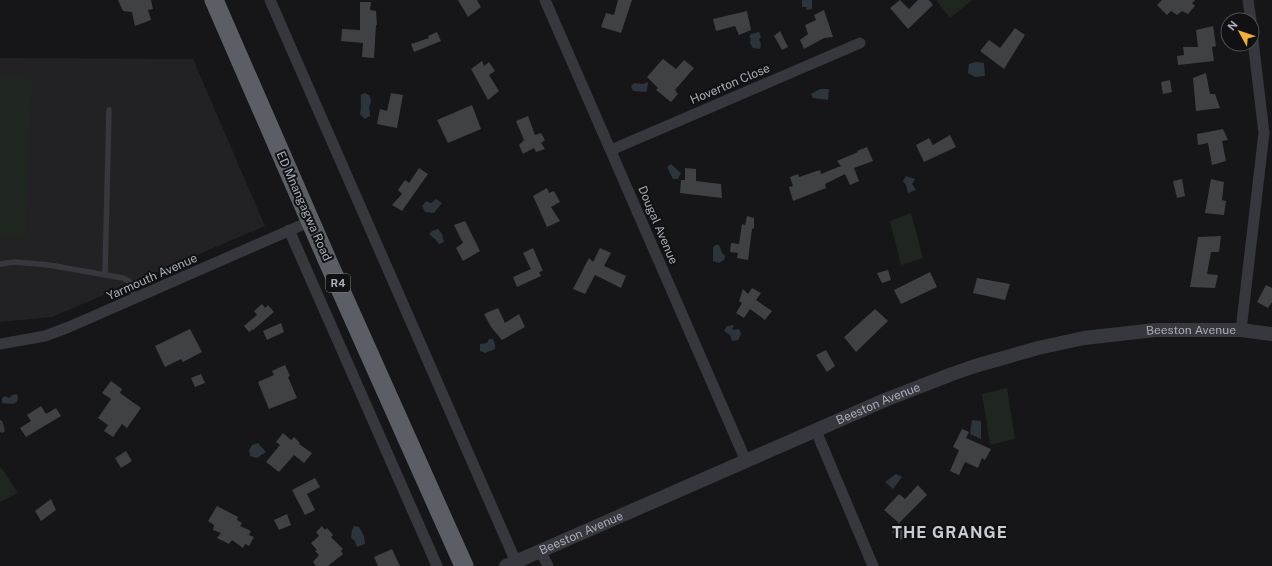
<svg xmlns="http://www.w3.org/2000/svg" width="1272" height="566" font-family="'Public Sans',sans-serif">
<rect width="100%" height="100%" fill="#161618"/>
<path fill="#222225" d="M0 58 193 59 265 226 52 317 0 322Z"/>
<g fill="#1e261f">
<path d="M936 0H972L950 18Z"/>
<path d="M0 78H32L26 238 0 237Z"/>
<path d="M911 213 923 258 901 265 890 221Z"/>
<path d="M1007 388 1015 439 990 445 982 394Z"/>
<path d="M1 467 18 493 0 502V468Z"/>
</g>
<g fill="#2c353c">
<path d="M802 0H812V9L806 10 807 7H802Z"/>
<path d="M759 32 761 37 759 39 761 44 760 49 753 48 750 43 751 38 749 37 751 34Z"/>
<path d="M976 62 984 63 985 76 975 77 968 73 969 64Z"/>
<path d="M648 82 647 90 646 92 633 91 631 86 634 83 643 84Z"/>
<path d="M820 89H829L828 100 813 98 811 94Z"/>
<path d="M365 93 370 96 371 102 369 107 370 112V116L365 119 360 114C362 107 360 102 361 95Z"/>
<path d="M671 164 681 173 678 179H673L667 167Z"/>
<path d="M906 176 915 179 912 184 916 190 908 193 906 185 903 181Z"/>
<path d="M436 199 442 203 434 213 425 212 422 206 426 201 431 203Z"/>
<path d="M438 229 442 234 444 242 439 244 436 240 429 234 432 231Z"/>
<path d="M715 245H719L722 253 725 256 724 260 719 263 713 261V248Z"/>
<path d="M734 325 732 330 739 329 741 334 738 340 732 341 730 335 724 331 727 326Z"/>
<path d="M489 339H493L495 345V349L485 353 480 351V344L487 343Z"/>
<path d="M17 394 18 398 17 402 13 404 2 403V398L5 396 9 398 12 395Z"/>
<path d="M972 420 981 421V439L970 434Z"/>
<path d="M258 443 266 452 257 458 250 456 249 450 252 445Z"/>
<path d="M896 474 902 477 893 489 885 482Z"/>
<path d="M354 526 359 527 364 536 365 544 357 547 355 541 351 538 352 530Z"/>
</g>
<g fill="#404145">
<path d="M118 0H151L153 9 148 10 151 20 135 26 132 12 123 11Z"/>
<path d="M458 0H477L481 7 468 17Z"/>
<path d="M618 0H632L621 33 601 27 606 13 614 15Z"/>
<path d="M900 0 909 9 918 0H929L933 5 908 29 890 8Z"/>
<path d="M1162 0H1195L1192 3 1195 6 1188 14 1182 11 1177 15 1171 11 1167 15 1157 5Z"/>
<path d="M360 2H371L370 10 376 11 377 25H376L374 58 362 57 363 43 341 41 342 29 360 30Z"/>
<path d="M824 10 833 37 824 38 804 49 800 40 808 34 805 25 816 20 814 15Z"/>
<path d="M747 11 751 30 739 35 735 26 716 31 713 19Z"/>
<path d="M1213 26 1216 46 1212 47 1214 61 1178 65 1177 56 1184 55 1183 47H1198L1196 30Z"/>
<path d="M1015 28 1025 35 1004 69 980 51 989 40 1000 48Z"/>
<path d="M780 31 788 47 782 50 774 36Z"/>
<path d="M437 32 441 41 414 52 411 44 429 38 428 36Z"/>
<path d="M663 59 676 69 684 60 694 68 675 90 678 94 671 102 656 90 658 88 647 77Z"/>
<path d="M482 61 484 66 489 62 495 71 489 75 499 91 488 100 471 69Z"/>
<path d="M1206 73 1210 94H1215L1220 108 1196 111 1193 78Z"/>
<path d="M1170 80 1172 92 1163 94 1161 82Z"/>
<path d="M391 93 403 95 397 128 377 124 380 109 387 111Z"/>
<path d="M472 105 481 129 448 143 437 120Z"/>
<path d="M528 116 535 135 541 133 545 140 541 143 545 149 536 152 534 148 523 154 519 145 524 140 516 121Z"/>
<path d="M1223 129 1228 140 1222 141 1226 161 1212 165 1208 143 1198 145 1197 134Z"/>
<path d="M950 135 956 147 924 162 916 145 929 138 933 145Z"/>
<path d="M867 147 873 161 854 168 859 181 850 185 845 174 825 184 826 188 793 201 789 187 793 186 790 177 798 174 799 177 820 170 821 174 841 166 837 161 858 152 857 151Z"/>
<path d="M419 168 428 174 402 211 392 205 402 194 398 190 405 180 409 183Z"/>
<path d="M685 168 696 169V181L721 184 722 198 680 193 681 180H685Z"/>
<path d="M1182 179 1185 196 1177 198 1173 181Z"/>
<path d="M1211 179 1224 182 1222 200 1226 201 1224 215 1205 213Z"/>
<path d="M547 188 549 193 554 191 560 202 551 207 560 221 547 227 533 196Z"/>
<path d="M747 216 754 218V228L752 229 748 260 737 258 738 253 730 252 731 243 739 244 742 224 745 225Z"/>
<path d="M465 221 480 251 463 261 456 248 463 243 454 225Z"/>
<path d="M1221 236 1219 252H1211L1207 274 1218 275 1215 288 1190 287 1198 237Z"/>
<path d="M533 248 543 271 539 272 541 276 517 287 513 277 531 269 523 253Z"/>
<path d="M600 248 611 253 604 266 626 276 621 288 595 275 585 294 573 289 589 258 593 262Z"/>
<path d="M888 270 891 280 882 283 877 273Z"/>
<path d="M930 272 937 287 901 304 894 290Z"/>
<path d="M977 278 1010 284 1005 300 973 293Z"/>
<path d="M1266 285 1272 288V302L1268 308 1257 302Z"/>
<path d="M752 288 761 293 756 300 772 311 765 320 750 309 744 318 736 313 742 303 739 301 743 289 748 294Z"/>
<path d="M262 304 265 308 268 305 274 312 253 330V329L249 332 244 326 257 315 254 311Z"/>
<path d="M498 308 505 323 519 314 525 327 502 340 491 327 484 314Z"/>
<path d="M875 309 888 321 856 352 844 337Z"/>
<path d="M281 323 284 332 267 340 263 331Z"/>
<path d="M190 329 202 352 183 362 181 359 165 367 155 346Z"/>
<path d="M826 350 835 366 827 372 816 355Z"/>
<path d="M285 365 290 376 288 377 297 398 269 409 258 382 274 375 272 371Z"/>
<path d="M201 374 205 383 195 387 191 378Z"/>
<path d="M111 381 122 389 120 393 141 408 127 428 122 424 113 437 104 431 108 425 98 418 111 399 102 393Z"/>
<path d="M41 406 46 414 56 408 61 416 26 437 20 428 31 421 27 415Z"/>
<path d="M962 429 969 432 966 438 991 449 985 460 982 458 978 468 965 462 959 475 950 471 959 450 953 447Z"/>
<path d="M283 433 291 440 294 437 300 443 299 444 312 453 304 463 294 455 279 472 266 462 280 445 276 442Z"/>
<path d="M126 451 132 461 121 468 115 458Z"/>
<path d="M315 478 320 487 307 494 315 510 305 515 292 490Z"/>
<path d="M918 485 927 495 899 523 884 510 899 494 905 499Z"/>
<path d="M51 499 56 510 41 521 35 511Z"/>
<path d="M217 506 238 517 237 520 242 523 240 526 251 531 249 535 254 537 249 546 245 544 243 548 232 540 229 544 217 538 221 533 213 530 214 525 208 521Z"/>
<path d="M287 514 291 525 279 530 274 520Z"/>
<path d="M899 523 909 531 901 540 892 532Z"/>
<path d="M322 526 325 530 327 528 333 535 331 537 343 549 341 551 343 554 328 566H316L313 562 319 555 315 551 317 550 311 543 319 536 316 532Z"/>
<path d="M392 549 400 566H378L374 557Z"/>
</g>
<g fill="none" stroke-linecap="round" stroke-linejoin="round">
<g stroke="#37383d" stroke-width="5.5">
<path d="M0 264 14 262 49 265 123 278 129 281 135 298"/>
<path d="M105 274 109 110"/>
<path d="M0 423 2 430"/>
</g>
<g stroke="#37383d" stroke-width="11">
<path d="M270 0 516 562"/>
<path d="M545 0 746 461"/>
<path d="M1248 0 1251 20"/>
<path d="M611 150 860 43"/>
<path d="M289 230 437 566"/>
<path d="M1241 330 1264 133 1252 32"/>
<path d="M0 344 45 336 69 327 311 221"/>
<path d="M816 431 873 566"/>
<path d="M540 550 548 566"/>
</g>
<path stroke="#37383d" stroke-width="14" id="s1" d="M506 566 885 400 952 374 975 366 1038 348 1084 338 1155 330H1241L1272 334"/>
<path stroke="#5b5e65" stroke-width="19" d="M214 0 329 264 464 566"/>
</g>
<g text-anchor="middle" stroke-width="4" stroke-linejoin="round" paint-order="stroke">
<rect fill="#111113" stroke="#7b7e86" stroke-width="1" x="326" y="274" width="24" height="18" rx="3"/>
<g font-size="11" font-weight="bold" fill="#a8adb8">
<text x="338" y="287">R4</text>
</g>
<g font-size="12" fill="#a8adb8" stroke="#111113">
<text transform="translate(730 84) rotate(-23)" y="4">Hoverton Close</text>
<text transform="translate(304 206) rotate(66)" y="4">ED Mnangagwa Road</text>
<text transform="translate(658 225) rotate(67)" y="4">Dougal Avenue</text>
<text transform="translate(152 277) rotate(-24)" y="4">Yarmouth Avenue</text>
<text dy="4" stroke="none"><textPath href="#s1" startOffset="730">Beeston Avenue</textPath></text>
<text dy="4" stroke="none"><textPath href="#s1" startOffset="406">Beeston Avenue</textPath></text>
<text dy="4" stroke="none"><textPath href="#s1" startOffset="82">Beeston Avenue</textPath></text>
</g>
<g font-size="16" font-weight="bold" letter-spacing="1" fill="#c9ccd4" stroke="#111113">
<text x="950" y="538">THE GRANGE</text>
</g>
</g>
<g transform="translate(1240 32) rotate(310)"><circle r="19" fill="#111113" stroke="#4d4f55"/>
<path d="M0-3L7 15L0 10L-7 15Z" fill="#f2b134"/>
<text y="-6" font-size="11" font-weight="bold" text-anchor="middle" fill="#a8adb8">N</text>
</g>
</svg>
